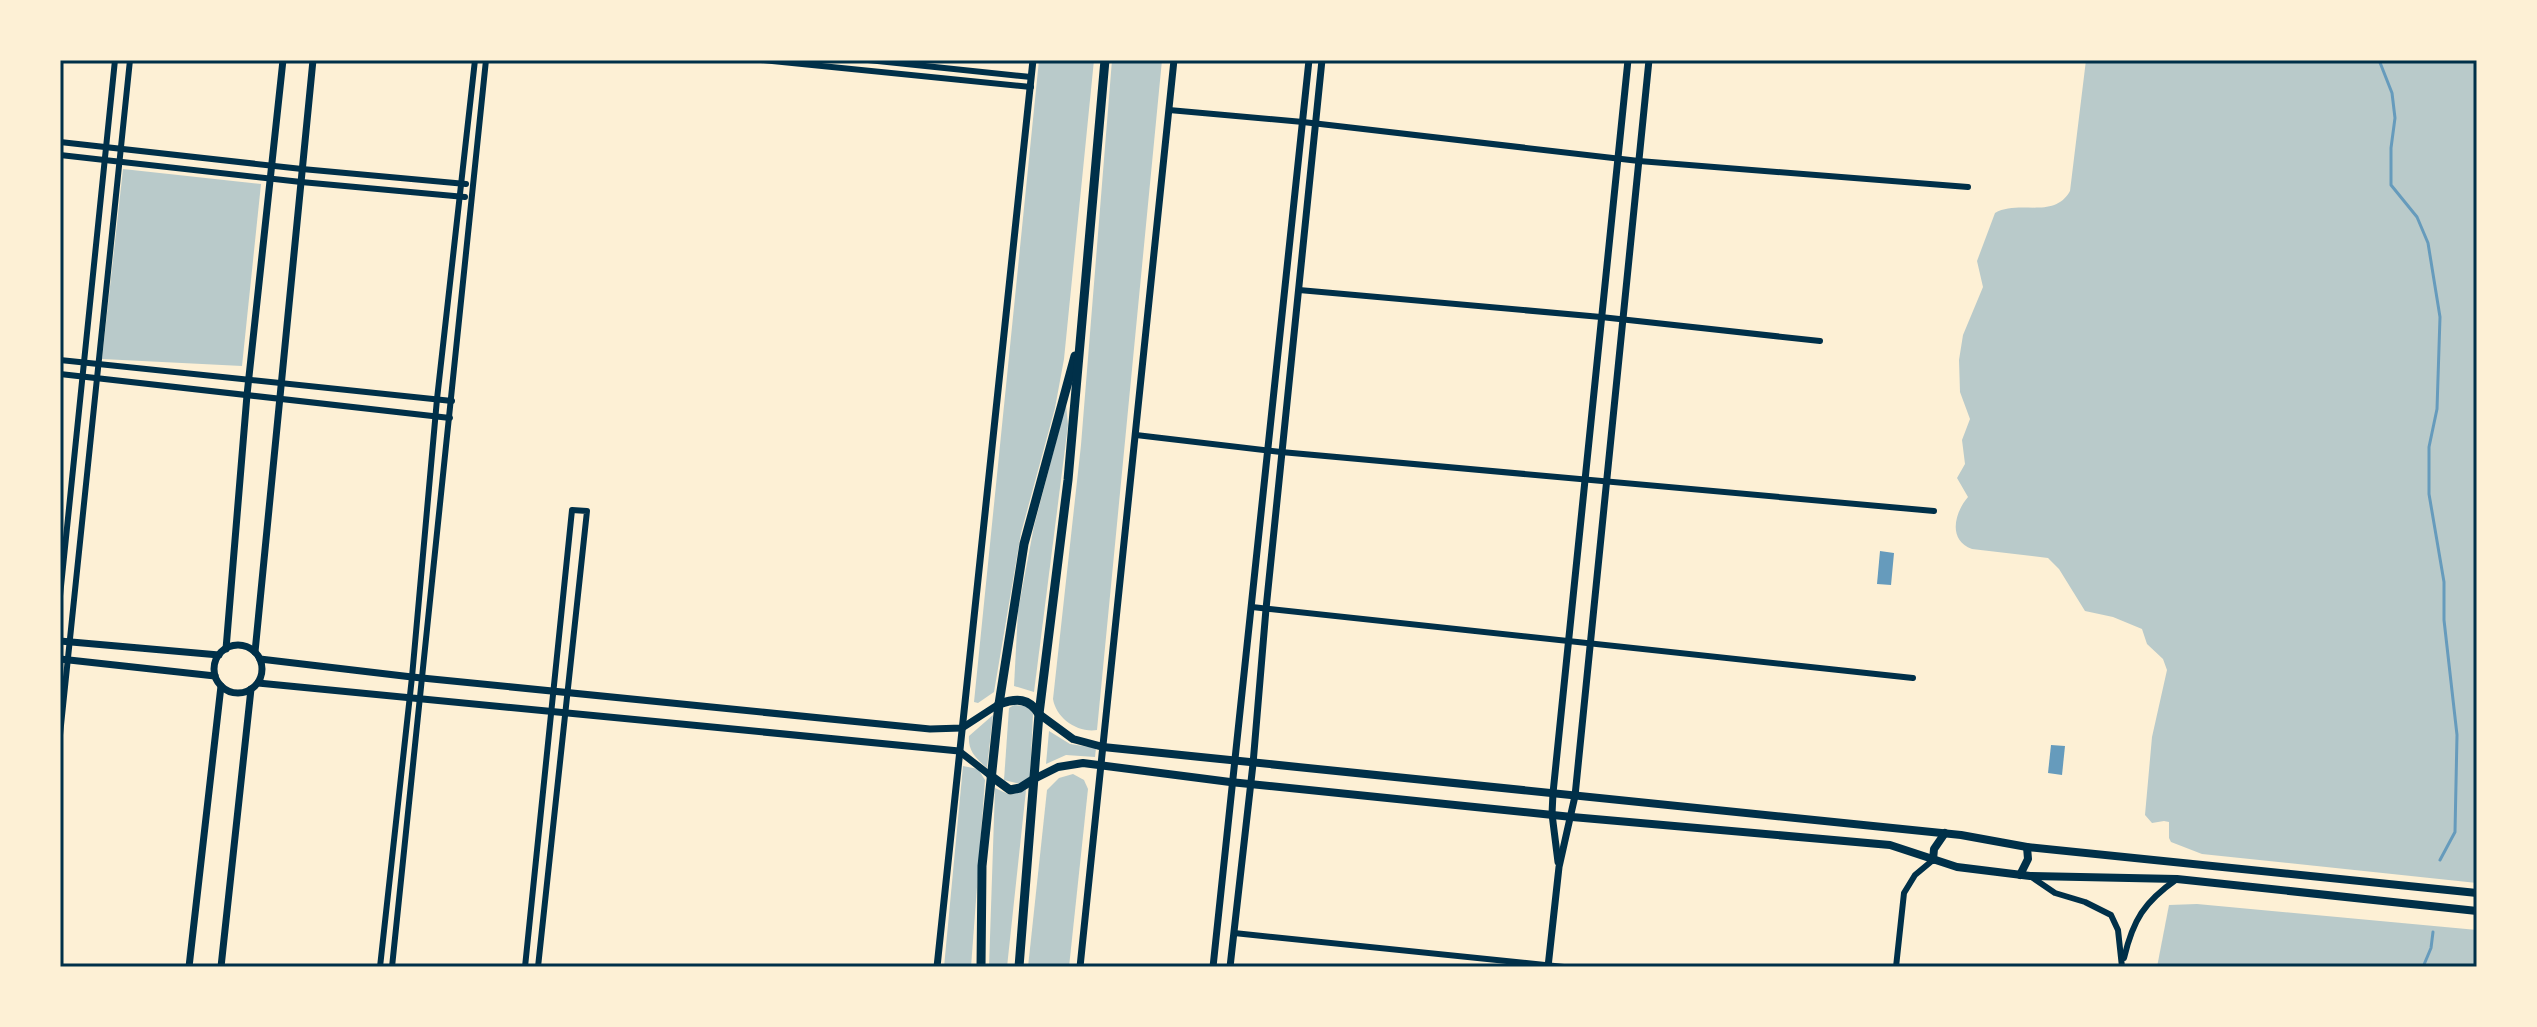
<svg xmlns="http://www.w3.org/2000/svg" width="2537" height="1027" font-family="'Alegreya Sans',sans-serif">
<rect width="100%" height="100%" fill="#fdf0d5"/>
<g fill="#b9caca">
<path d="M1039 60H1094L1064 359 1055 408 1021 533 994 692 978 703 974 702Z"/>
<path d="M1112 60H1162L1097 730C1077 733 1056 718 1053 699L1081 445Z"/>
<path d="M2086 60H2477V883L2202 854 2171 842 2169 838V822L2164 821 2152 823 2145 815 2152 737 2167 670 2163 659 2147 644 2142 629 2113 617 2085 611 2059 569 2048 558 1972 549C1947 540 1955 512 1968 497L1957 478 1965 464 1962 440 1970 419 1960 392 1959 360 1963 335 1983 287 1977 261 1995 213C2019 199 2054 220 2070 191Z"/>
<path d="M123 169 261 184 242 366 102 359Z"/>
<path d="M1066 404 1068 425 1034 692 1014 686 1018 611 1034 526Z"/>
<path d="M1014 705 1028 706 1033 714 1030 776 1020 784 1004 780 1009 708Z"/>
<path d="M993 715 987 768C976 758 968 752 969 736Z"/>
<path d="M1049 731 1070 744 1096 748 1095 757 1066 755 1046 764Z"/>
<path d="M963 766 978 769 985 780 971 967H944Z"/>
<path d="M1073 774 1084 780 1088 789 1069 967H1028L1047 790 1059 778Z"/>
<path d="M995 788 1010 795 1026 790 1007 967H989Z"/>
<path d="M2197 904 2477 930V967H2157L2169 905Z"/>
</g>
<g fill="#669bbc">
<path d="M1880 551 1894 553 1891 585 1877 584Z"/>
<path d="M2051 745 2065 746 2062 775 2048 773Z"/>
</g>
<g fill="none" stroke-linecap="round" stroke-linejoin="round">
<g stroke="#669bbc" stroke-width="3">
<path d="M2379 60 2392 93 2395 118 2391 148V185L2417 217 2428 243 2440 317 2437 409 2429 447V494L2444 582V620L2457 735 2455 832 2440 860"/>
<path d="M2423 967 2431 948 2433 932"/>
</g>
<g stroke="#003049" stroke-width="6">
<path d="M761 60 1031 87"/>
<path d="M868 60 1031 77"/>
<path d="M1169 110 1303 122 1639 161 1968 187"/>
<path d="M60 142 302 169 466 184"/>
<path d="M60 155 301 182 465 197"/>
<path d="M1299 290 1601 317 1820 341"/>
<path d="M60 360 452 401"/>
<path d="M60 374 450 418"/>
<path d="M1136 435 1281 452 1934 511"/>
<path d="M60 596 115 60"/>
<path d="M1252 607 1913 678"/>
<path d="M60 735 130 60"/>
<path d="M2030 876 2055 893 2085 902 2111 915 2118 930 2122 967"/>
<path d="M1234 933 1564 967"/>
<path d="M2124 958C2133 920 2144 902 2177 879"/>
<path d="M380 967 412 677 437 399 475 60"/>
<path d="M392 967 486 60"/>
<path d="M525 967 572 510 587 511 538 967"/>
<path d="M1896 967 1904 893 1915 875 1933 860"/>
</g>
<g stroke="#003049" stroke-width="7">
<path d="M60 641 219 655"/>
<circle cx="238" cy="669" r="24"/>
<path d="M226 649 247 395 283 60"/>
<path d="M255 652 313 60"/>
<path d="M60 659 215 676"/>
<path d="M260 659 412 677 930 729 962 728 999 704"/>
<path d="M258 683 959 751 991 776"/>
<path d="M1558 862 1552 814 1553 793 1628 60"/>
<path d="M189 967 221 686"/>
<path d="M221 967 251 689"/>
<path d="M937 967 1033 60"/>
<path d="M1080 967 1174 60"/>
<path d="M1213 967 1309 60"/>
<path d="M1230 967 1253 764 1266 609 1322 60"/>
<path d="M1548 967 1559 867 1575 796 1649 60"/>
</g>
<g stroke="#003049" stroke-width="8">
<path d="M1039 714 1073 739 1103 747 1961 835 2027 847 2477 893"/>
<path d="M1034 779 1058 767 1083 763 1230 782 1572 817 1890 845 1957 867 2030 876 2177 879 2477 911"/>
<path d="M1933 860 1934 849 1945 833"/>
<path d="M2020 875 2028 859 2027 847"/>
</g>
<g stroke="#003049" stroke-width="9">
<path d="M999 704C1017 698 1029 698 1039 714"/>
<path d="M991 776 1010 790 1020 788 1034 779"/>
<path d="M981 967 982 866 999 704 1024 544 1075 356"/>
<path d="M1019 967 1039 714 1068 480 1105 60"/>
</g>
</g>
<rect width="2537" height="1027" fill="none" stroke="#fdf0d5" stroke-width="124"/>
<rect x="62" y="62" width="2413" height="903" fill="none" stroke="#003049" stroke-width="3"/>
</svg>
